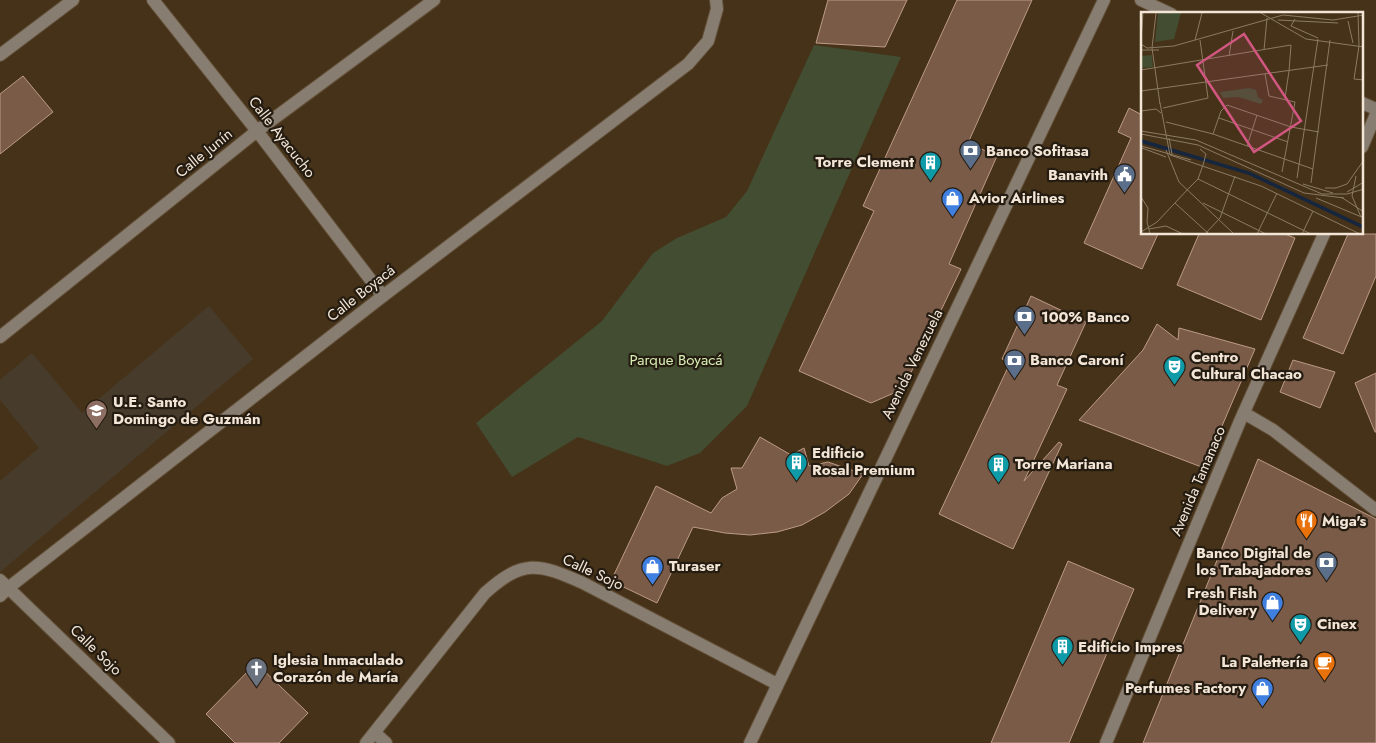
<svg xmlns="http://www.w3.org/2000/svg" width="1376" height="743" font-family="Jost,sans-serif">
<rect width="100%" height="100%" fill="#463218"/>
<path fill="#473c2c" d="M209 306 253 359 0 572V481L39 448 0 400V380L32 353 82 413Z"/>
<path fill="#424d31" d="M814 45 901 57 747 406 700 453 667 466 578 437 512 477 476 423 602 321 653 253 677 238 726 217 747 191Z"/>
<g fill="#7a5b48" stroke="#bc9b87">
<path d="M828 0H907L885 47 816 43Z"/>
<path d="M957 0H1032L968 143 997 156 949 264 961 269 903 389 871 403 799 371 874 211 863 206Z"/>
<path d="M23 76 53 112 0 154V94Z"/>
<path d="M1129 108 1142 115V234H1158L1142 269 1084 243 1131 138 1118 132Z"/>
<path d="M1199 234H1285L1295 238 1261 320 1177 285Z"/>
<path d="M1348 234H1376V276L1343 354 1303 338Z"/>
<path d="M1031 296 1086 322 1057 385 1067 389 1024 481 1059 442 1062 444 1013 549 939 514 1010 363 1002 359Z"/>
<path d="M1157 324 1178 340 1179 328 1255 349 1204 468 1079 420 1143 350Z"/>
<path d="M1293 360 1335 372 1320 408 1280 392Z"/>
<path d="M1376 373V432H1375L1355 383Z"/>
<path d="M760 437 791 455 804 448 809 466 828 462 863 474 849 494 825 512 802 525 777 532 750 535 725 533 693 527 657 603 611 581 656 486 711 513 722 498 737 489 731 468H742Z"/>
<path d="M1258 459 1376 519V743H1143Z"/>
<path d="M1068 561 1134 589 1069 743H991Z"/>
<path d="M256 663 308 713 279 743H235L206 714Z"/>
</g>
<g fill="none" stroke-linecap="round" stroke-linejoin="round">
<defs>
<g id="minor">
<path d="M153 0 257 131 383 296"/>
<path d="M1141 0 1171 14"/>
<path d="M0 55 73 0"/>
<path d="M1362 103 1376 109"/>
<path d="M1362 147 1376 114"/>
<path d="M0 337 257 131 434 0"/>
<path d="M1244 413 1273 430 1376 510"/>
<path d="M0 580 169 743"/>
<path d="M0 596 8 588 383 296 688 64 708 41 717 9 716 0"/>
<path d="M375 733 386 743"/>
<path d="M366 743 485 593C523 559 538 563 583 583L777 684"/>
<path d="M750 743 1104 0"/>
<path d="M1106 743 1240 421 1324 234"/>
</g>
</defs>
<use href="#minor" stroke="#624f37" stroke-width="14"/>
<use href="#minor" stroke="#877d71" stroke-width="12"/>
</g>
<defs>
<symbol id="bank-pin" viewBox="-11 -11 22 30"><path d="M0 17L-7.5 6A9.5 9.5 0 1 1 7.5 6Z" fill="#5c6f8a" stroke="#251c11"/><path d="M-6-4H6V4H-6ZM0-2.3a2.3 2.3 0 1 0 0 4.6a2.3 2.3 0 1 0 0-4.6Z" fill="#fff"/></symbol>
<symbol id="building-pin" viewBox="-11 -11 22 30"><path d="M0 17L-7.5 6A9.5 9.5 0 1 1 7.5 6Z" fill="#0f9aa8" stroke="#251c11"/><path d="M-4-6H4V6H1V3H-1V6H-4ZM-2.5-4.3h1.7v1.8h-1.7ZM.8-4.3h1.7v1.8H.8ZM-2.5-1h1.7V.8h-1.7ZM.8-1h1.7V.8H.8Z" fill="#fff"/></symbol>
<symbol id="civic-pin" viewBox="-11 -11 22 30"><path d="M0 17L-7.5 6A9.5 9.5 0 1 1 7.5 6Z" fill="#5c6f8a" stroke="#251c11"/><path d="M-.6-6.5H3V-4.5H.6V-3L4-1V1h2V6H-6V1h2V-1L-.6-3ZM-1.2 2.5V6h2.4V2.5Z" fill="#fff"/></symbol>
<symbol id="shop-pin" viewBox="-11 -11 22 30"><path d="M0 17L-7.5 6A9.5 9.5 0 1 1 7.5 6Z" fill="#3f7fe0" stroke="#251c11"/><path d="M-5-2.5h2.3a2.7 3.5 0 0 1 5.4 0H5L5.5 6h-11ZM-1.5-2.5h3a1.5 2.3 0 0 0-3 0Z" fill="#fff"/></symbol>
<symbol id="theatre-pin" viewBox="-11 -11 22 30"><path d="M0 17L-7.5 6A9.5 9.5 0 1 1 7.5 6Z" fill="#0f9aa8" stroke="#251c11"/><path d="M-5-5.5Q0-4 5-5.5V0Q5 5 0 6Q-5 5-5 0ZM-3.3-2.5H-1v1.5H-3.3ZM1-2.5H3.3v1.5H1ZM-2.8 1Q0 5.5 2.8 1Z" fill="#fff"/></symbol>
<symbol id="school-pin" viewBox="-11 -11 22 30"><path d="M0 17L-7.5 6A9.5 9.5 0 1 1 7.5 6Z" fill="#8d6e63" stroke="#251c11"/><path d="M0-5L7-2L0 1L-7-2ZM-4 1L0 2.5L4 1V4Q0 6-4 4Z" fill="#fff"/></symbol>
<symbol id="restaurant-pin" viewBox="-11 -11 22 30"><path d="M0 17L-7.5 6A9.5 9.5 0 1 1 7.5 6Z" fill="#e8710a" stroke="#251c11"/><path d="M-5-6h1v4h1v-4h1v4h1v-4h1v5L-1.5 .5V6h-2V.5L-5-1ZM5-6V6H3V1.5H1.5Q1.5-4 5-6Z" fill="#fff"/></symbol>
<symbol id="cafe-pin" viewBox="-11 -11 22 30"><path d="M0 17L-7.5 6A9.5 9.5 0 1 1 7.5 6Z" fill="#e8710a" stroke="#251c11"/><path d="M-5.5-4.5H6V0H3Q3 3.5 0 3.5H-2.5Q-5.5 3.5-5.5 0ZM3-3.2v2h1.7v-2ZM-6 4.5H4V6H-6Z" fill="#fff"/></symbol>
<symbol id="church-pin" viewBox="-11 -11 22 30"><path d="M0 17L-7.5 6A9.5 9.5 0 1 1 7.5 6Z" fill="#6b7280" stroke="#251c11"/><path d="M-1.2-6h2.4v3.5h3.3v2.4h-3.3V6h-2.4V-.1h-3.3v-2.4h3.3Z" fill="#fff"/></symbol>
</defs>
<g fill-rule="evenodd">
<use href="#bank-pin" x="958" y="138" width="25" height="34"/>
<use href="#building-pin" x="918" y="150" width="25" height="34"/>
<use href="#civic-pin" x="1112" y="162" width="25" height="34"/>
<use href="#shop-pin" x="940" y="186" width="25" height="34"/>
<use href="#bank-pin" x="1012" y="304" width="25" height="34"/>
<use href="#bank-pin" x="1002" y="348" width="25" height="34"/>
<use href="#theatre-pin" x="1162" y="354" width="25" height="34"/>
<use href="#school-pin" x="84" y="398" width="25" height="34"/>
<use href="#building-pin" x="784" y="450" width="25" height="34"/>
<use href="#building-pin" x="986" y="452" width="25" height="34"/>
<use href="#restaurant-pin" x="1294" y="508" width="25" height="34"/>
<use href="#bank-pin" x="1314" y="550" width="25" height="34"/>
<use href="#shop-pin" x="640" y="554" width="25" height="34"/>
<use href="#shop-pin" x="1260" y="590" width="25" height="34"/>
<use href="#theatre-pin" x="1288" y="612" width="25" height="34"/>
<use href="#building-pin" x="1050" y="634" width="25" height="34"/>
<use href="#cafe-pin" x="1312" y="650" width="25" height="34"/>
<use href="#church-pin" x="244" y="656" width="25" height="34"/>
<use href="#shop-pin" x="1250" y="676" width="25" height="34"/>
</g>
<g text-anchor="middle" stroke-width="4.5" stroke-linejoin="round" paint-order="stroke">
<g font-size="15" fill="#f3e6d7" stroke="#251c11">
<text transform="translate(282 137) rotate(52)" y="5">Calle Ayacucho</text>
<text transform="translate(204 153) rotate(-39)" y="5">Calle Junín</text>
<text transform="translate(361 293) rotate(-38)" y="5">Calle Boyacá</text>
<text transform="translate(912 364) rotate(-64)" y="5">Avenida Venezuela</text>
<text transform="translate(1198 481) rotate(-67)" y="5">Avenida Tamanaco</text>
<text transform="translate(593 572) rotate(25)" y="5">Calle Sojo</text>
<text transform="translate(96 650) rotate(44)" y="5">Calle Sojo</text>
</g>
<g font-size="15" font-weight="bold" fill="#f3e6d7" stroke="#251c11" text-anchor="start">
<text x="986" y="156">Banco Sofitasa</text>
<text x="914" y="167" text-anchor="end">Torre Clement</text>
<text x="1108" y="180" text-anchor="end">Banavith</text>
<text x="969" y="203">Avior Airlines</text>
<text x="1041" y="322">100% Banco</text>
<text x="1191" y="362">Centro<tspan x="1191" dy="17">Cultural Chacao</tspan></text>
<text x="1030" y="365">Banco Caroní</text>
<text x="113" y="407">U.E. Santo<tspan x="113" dy="17">Domingo de Guzmán</tspan></text>
<text x="812" y="458">Edificio<tspan x="812" dy="17">Rosal Premium</tspan></text>
<text x="1015" y="469">Torre Mariana</text>
<text x="1322" y="526">Miga's</text>
<text x="1311" y="558" text-anchor="end">Banco Digital de<tspan x="1311" dy="17">los Trabajadores</tspan></text>
<text x="669" y="571">Turaser</text>
<text x="1257" y="598" text-anchor="end">Fresh Fish<tspan x="1257" dy="17">Delivery</tspan></text>
<text x="1317" y="629">Cinex</text>
<text x="1078" y="652">Edificio Impres</text>
<text x="273" y="665">Iglesia Inmaculado<tspan x="273" dy="17">Corazón de María</tspan></text>
<text x="1308" y="667" text-anchor="end">La Palettería</text>
<text x="1246" y="693" text-anchor="end">Perfumes Factory</text>
</g>
<g font-size="15" fill="#d7eeb4" stroke="#251c11">
<text x="676" y="365">Parque Boyacá</text>
</g>
</g>
<g transform="translate(1141 12)">
<rect width="222" height="222" fill="#463218"/>
<path d="M17 1H40L33 27 14 30ZM11 43 12 55 0 56V44ZM108 76 115 78 117 85 122 88 120 92 97 85 82 86 79 80Z" fill="#424d31"/>
<path d="M0 127 110 160 222 213V217L108 163 0 131Z" fill="#16263e"/>
<path fill="none" stroke="#8b7a64" stroke-width="1" d="M15 1 11 36 19 92M120 1 165 27 223 35M217 1 218 34 213 67 223 68M154 7 150 14 177 26M137 8 197 11M207 9 212 31M54 28 61 1M0 29 2 1M0 32 6 36 33 34 142 3 192 8 223 3M0 38H18M123 38 126 6M88 44 92 19M0 58 150 33 148 59M124 62 128 84 154 90 141 160M0 79 187 53M144 86 148 59M19 91 29 143 120 174 219 222M22 96 67 86 59 28M0 99 15 97 20 101M78 106 147 130M25 110 72 122 172 157M0 119 55 128 181 182H206L223 177M0 122 57 133 163 181 203 186M72 122 80 99 86 93 150 115 178 120M28 126 31 142M0 134 50 148M106 134 116 103M1 136 25 145M59 137 65 142 62 153M25 138 38 170 93 222M215 164 211 184 220 205M156 166 177 27M57 167 170 222M170 171 189 28M162 172 192 181M184 176H195L206 172 223 148M206 180 223 170M0 185 7 196 6 210 9 222M200 185 223 200M175 186 223 206M34 191 68 222M62 191 125 222M8 217 25 214 42 222M0 220 16 210 48 176 57 167 62 153M64 222 79 206 94 164M116 222 136 181M161 222 172 199"/>
<path fill="#d15680" fill-opacity="0.15" stroke="#d15680" stroke-width="2.5" d="M103 22 160 109 113 140 56 53Z"/>
<rect width="222" height="222" fill="none" stroke="#f3e6d7" stroke-width="2.5"/>
</g>
</svg>
